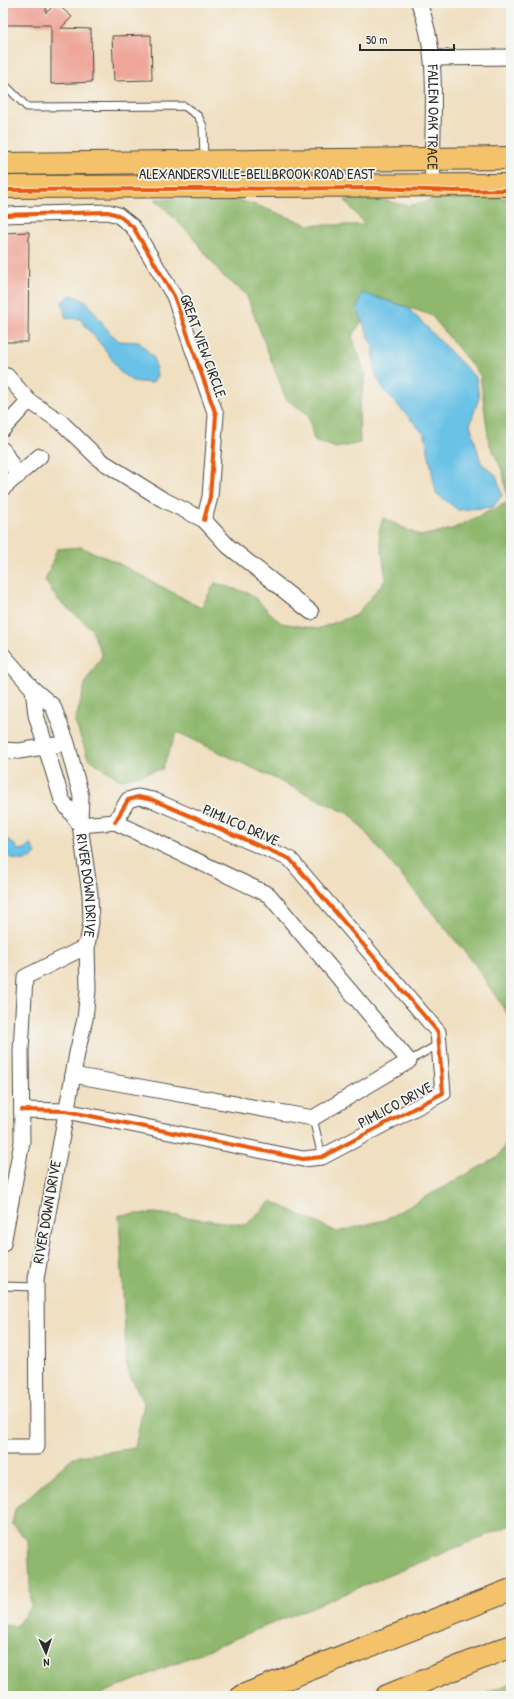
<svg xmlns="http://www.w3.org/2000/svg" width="514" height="1699" font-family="'Patrick Hand',sans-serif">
<rect width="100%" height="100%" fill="#f6f6f2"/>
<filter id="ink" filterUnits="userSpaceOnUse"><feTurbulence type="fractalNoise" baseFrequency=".025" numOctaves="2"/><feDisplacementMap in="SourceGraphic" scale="8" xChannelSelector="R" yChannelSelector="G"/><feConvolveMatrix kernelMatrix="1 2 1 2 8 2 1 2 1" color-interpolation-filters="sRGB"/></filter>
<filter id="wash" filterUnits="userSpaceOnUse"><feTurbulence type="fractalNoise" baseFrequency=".012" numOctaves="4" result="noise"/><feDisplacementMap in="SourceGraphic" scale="16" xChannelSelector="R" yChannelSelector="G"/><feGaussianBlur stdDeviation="0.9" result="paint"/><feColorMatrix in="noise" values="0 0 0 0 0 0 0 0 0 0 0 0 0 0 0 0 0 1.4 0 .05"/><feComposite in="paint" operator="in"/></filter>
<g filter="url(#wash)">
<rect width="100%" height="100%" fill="#f0dfc0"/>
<g fill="#8fb86e" stroke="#5d724c">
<path d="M366 196 408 206 445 197 511 198V1020L474 963 351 815 177 732 162 769 120 780 88 758 75 722 86 681 102 656 91 628 58 600 45 581 57 549 81 547 116 562 201 608 215 583 251 594 281 623 317 629 356 615 386 579 379 532 383 518 421 536 452 529 508 502 503 472 489 443 480 375 431 315 376 297 352 337 366 375 359 408 360 443 336 448 314 440 308 414 286 399 246 294 223 276 191 235 155 199H234L259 206 309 225H365L345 200Z"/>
<path d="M511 1135V1525L96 1696H3V1625L16 1626 31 1607 28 1541 12 1524 15 1509 73 1457 135 1448 144 1403 127 1370 119 1215 155 1213 246 1225 271 1201 337 1232 384 1220 498 1157Z"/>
<path d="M511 1683V1696H493L488 1692Z"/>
</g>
<g fill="#6ac2e7" stroke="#4a7689">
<path d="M362 293 407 307 476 378 479 398 470 424 481 463 496 475 502 495 493 507 458 510 436 493 425 435 385 391 375 373 373 347 357 308Z"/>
<path d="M71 295 86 301 110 333 119 341 139 342 154 358 157 376 152 383 132 381 120 372 108 353 80 319 66 318 62 302Z"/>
<path d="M7 839 14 844 18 850 25 849 31 844 36 854C25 864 15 861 3 853V841Z"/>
</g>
<g id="blocks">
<g fill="#efa599">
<path d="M3 3H46V13L56 3 72 17 61 28 91 29 92 82 51 84V25H3Z"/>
<path d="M151 35 152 80 114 81 112 36Z"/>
<path d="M29 232 28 342H3V233Z"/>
</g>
</g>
</g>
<g filter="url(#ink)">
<use href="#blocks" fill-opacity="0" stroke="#494641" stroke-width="1"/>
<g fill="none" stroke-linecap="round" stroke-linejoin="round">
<defs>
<g id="service">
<path d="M3 83 27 107 184 106 198 116 203 126 204 160"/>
<path d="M409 1061 439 1044"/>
<path d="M313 1118 322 1157"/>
<path d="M3 1286 36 1287"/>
</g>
<g id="minor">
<path id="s1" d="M419 3C442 61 430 124 433 185"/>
<path d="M433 58 511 57"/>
<path d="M3 215 108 212 118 215 133 227 174 296 216 415 210 497 204 520"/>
<path d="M3 375 7 376 29 401 61 422 100 460 162 499 204 520 228 546 311 612"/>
<path d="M3 429 29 401"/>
<path d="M3 450 18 476"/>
<path d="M3 488 40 456"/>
<path id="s2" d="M3 655 33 689 53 706 67 743 81 796 80 825 90 894 91 922 87 946 88 990 85 1019 77 1053 36 1279 37 1447H3"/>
<path d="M33 689 36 715 62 800 80 825"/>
<path d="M3 750 19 751 56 745"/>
<path d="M73 1075 313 1118 409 1061 269 895 115 822 80 825"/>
<path d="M22 1110 66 1111 303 1159 322 1157 443 1093 438 1032 290 859 153 800 138 797 128 800 115 822"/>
<path d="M3 1244 22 1142 21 1051 25 977 87 946"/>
</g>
<g id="primary">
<path d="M3 164 511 158"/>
<path d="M3 187 511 185"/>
</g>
<g id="motorway">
<path d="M242 1696 511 1590"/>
<path d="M387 1696 511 1646"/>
</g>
</defs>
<use href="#service" stroke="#494641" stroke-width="9"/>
<use href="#minor" stroke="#494641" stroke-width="17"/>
<use href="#primary" stroke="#494641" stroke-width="24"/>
<use href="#motorway" stroke="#494641" stroke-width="24"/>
<use href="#service" stroke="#fff" stroke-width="7"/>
<use href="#minor" stroke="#fff" stroke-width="15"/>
<use href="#primary" stroke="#f3c26a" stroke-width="22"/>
<use href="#motorway" stroke="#f3c26a" stroke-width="22"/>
<defs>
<g id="cycleway">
<path d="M3 190 377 188 454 191 511 190"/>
<path d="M3 215 108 212 118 215 133 227 174 296 216 415 210 497 204 520"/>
<path d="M22 1110 66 1111 303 1159 322 1157 443 1093 438 1032 290 859 153 800 138 797 128 800 115 822"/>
</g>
</defs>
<use href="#cycleway" stroke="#f6f6f2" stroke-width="6"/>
<use href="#cycleway" stroke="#e8590c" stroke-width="4"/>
</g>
</g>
<g text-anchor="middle" stroke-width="3.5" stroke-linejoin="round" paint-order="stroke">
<g font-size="15" fill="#2b2b2b" stroke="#f6f6f2">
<text dy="5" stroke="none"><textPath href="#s1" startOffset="116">FALLEN OAK TRACE</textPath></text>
<text x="257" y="179">ALEXANDERSVILLE-BELLBROOK ROAD EAST</text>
<text transform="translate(203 346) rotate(70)" y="5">GREAT VIEW CIRCLE</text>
<text transform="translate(241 825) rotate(24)" y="5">PIMLICO DRIVE</text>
<text dy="5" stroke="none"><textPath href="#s2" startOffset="256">RIVER DOWN DRIVE</textPath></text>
<text transform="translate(395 1105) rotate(-28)" y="5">PIMLICO DRIVE</text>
<text transform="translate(47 1212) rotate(-80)" y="5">RIVER DOWN DRIVE</text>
</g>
</g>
<rect width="514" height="1699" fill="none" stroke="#f6f6f2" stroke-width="16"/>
<g transform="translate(46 1653) rotate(177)" stroke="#f6f6f2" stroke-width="3" paint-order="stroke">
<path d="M0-3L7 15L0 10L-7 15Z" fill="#2b2b2b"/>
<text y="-6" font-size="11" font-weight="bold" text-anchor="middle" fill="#2b2b2b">N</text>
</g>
<path d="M360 44v6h94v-6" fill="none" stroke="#2b2b2b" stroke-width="2"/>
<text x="366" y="44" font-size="12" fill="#2b2b2b" stroke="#f6f6f2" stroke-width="3" paint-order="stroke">50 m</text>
</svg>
